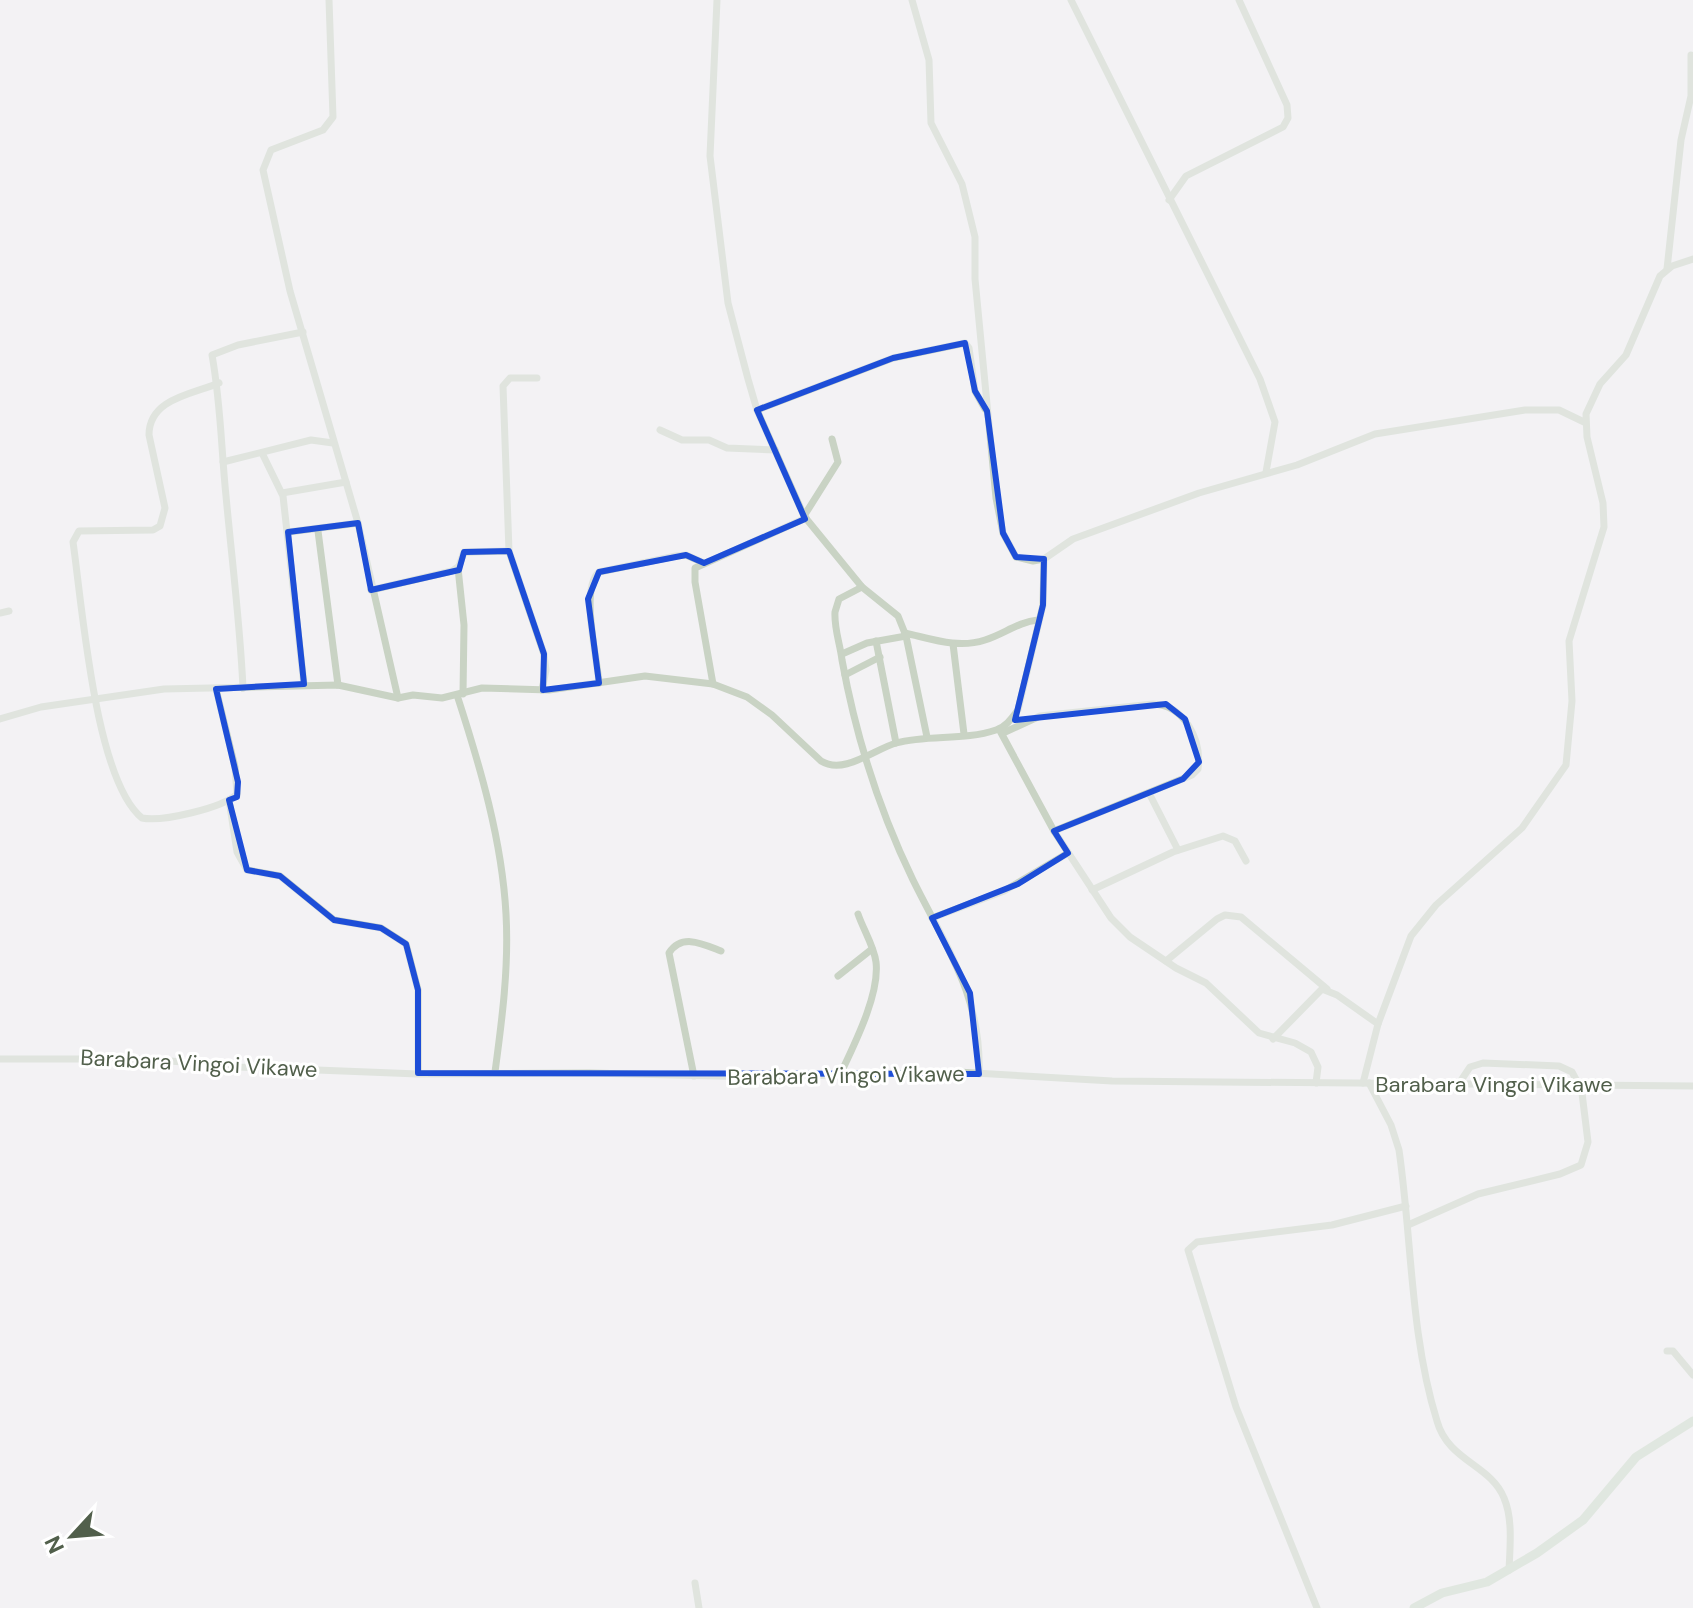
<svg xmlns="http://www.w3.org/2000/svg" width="1693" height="1608" font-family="'DM Sans',sans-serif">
<rect width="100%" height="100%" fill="#f3f2f4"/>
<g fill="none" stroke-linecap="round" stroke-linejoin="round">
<g stroke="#c9d3c4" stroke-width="7">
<path d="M329 0 333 117 323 130 271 150 263 170 290 291 358 523 398 698"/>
<path d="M717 0 710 156 728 303 748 379 757 410 804 516 862 587 898 616 906 636 927 737"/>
<path d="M912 0 929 60 931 123 962 184 975 237V279L996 498 1003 533 1016 557 1033 561 1044 559"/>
<path d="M1071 0 1260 379 1275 422 1266 472"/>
<path d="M1169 200 1186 176 1283 127 1288 118 1287 105 1239 0"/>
<path d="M1667 269 1681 140 1691 96V55"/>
<path d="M537 378H510L503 386 509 551 544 654 546 670 542 690"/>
<path d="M757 410 893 358 965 343 969 348 975 391 985 409"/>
<path d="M660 430 682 440H709L727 448 775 450"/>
<path d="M262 453 283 496 304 685"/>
<path d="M223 462 311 440 333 443"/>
<path d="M282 493 346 482"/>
<path d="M804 516 838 462 832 439"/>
<path d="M318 531 338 685"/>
<path d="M288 532 358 523"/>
<path d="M458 568 464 625 463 694"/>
<path d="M862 587 839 599 835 612C834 629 840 643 842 660 856 737 879 810 913 880 946 947 982 997 979 1074"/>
<path d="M371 590 452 571 459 566 464 552 509 551"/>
<path d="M0 613 9 611"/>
<path d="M905 633C932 639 958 649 985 640 1004 634 1018 622 1038 620"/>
<path d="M876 641 896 743"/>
<path d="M953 644 964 734"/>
<path d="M842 654 867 643 906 636"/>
<path d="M845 675 880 657"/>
<path d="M599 683C597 657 580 588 599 572L676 556 686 555 704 563"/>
<path d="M713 684 695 582V568L806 518"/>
<path d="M243 688C240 623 232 561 226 496 221 447 221 405 212 355L238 345 303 332"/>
<path d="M216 689 235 767 237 794C223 808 162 822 142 818 95 780 82 604 73 542L79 531 153 530 160 526 165 508 149 435C149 398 194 394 219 383"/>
<path d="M457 695C480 766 502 840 506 914 509 967 502 1020 495 1072"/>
<path d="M0 719 41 707 164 689 338 685 398 698 413 695 442 698 482 688 549 690 645 676 713 684 747 697 772 715 821 761C844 775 873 750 896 743 928 734 964 741 996 730 1006 727 1012 718 1018 710L1043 605 1044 559 1073 539 1199 493 1297 465 1375 434 1525 410H1559L1584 422"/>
<path d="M999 729 1054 831 1111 918 1130 937 1176 968 1206 983 1259 1033 1295 1043 1311 1052 1318 1067 1316 1083"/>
<path d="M1003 733 1040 716 1153 704C1184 705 1202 739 1198 769L1192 775 1054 831"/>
<path d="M1149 793 1178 850"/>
<path d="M229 800 237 852 247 870 280 876 334 920 381 928 406 944 418 990V1073"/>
<path d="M1092 890 1173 852 1223 836 1235 841 1246 861"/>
<path d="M932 918 1004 891 1068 853"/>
<path d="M1166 961 1217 919 1225 915 1241 917 1327 989"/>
<path d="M838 976 872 949"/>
<path d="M1273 1039 1322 989 1337 995 1378 1024"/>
<path d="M0 1059H148L239 1067 418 1074 589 1073 760 1077 958 1072 1112 1081 1693 1086"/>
<path d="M694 1076 669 953C682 933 703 944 721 951"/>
<path d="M839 1077C853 1047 880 995 876 962 874 946 863 929 858 914"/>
<path d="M1460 1082 1470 1067 1483 1063 1559 1066 1572 1072 1579 1085"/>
<path d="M1363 1083 1378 1024 1411 936 1436 905 1522 828 1566 765 1572 701 1569 641 1604 527 1603 503 1587 437 1586 414 1600 384 1626 355 1660 276 1672 266 1693 259"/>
<path d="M1369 1083 1391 1125 1399 1150C1412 1240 1410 1334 1437 1421 1448 1461 1491 1465 1504 1498 1513 1519 1510 1547 1509 1570"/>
<path d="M1408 1225 1478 1194 1560 1174 1581 1165 1588 1142 1581 1085"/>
<path d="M1667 1351H1673L1693 1375"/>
<path d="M695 1583 699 1608"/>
<path d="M1317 1608 1236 1407 1188 1250 1197 1242 1332 1225 1406 1206"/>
</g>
<path stroke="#cbd9c7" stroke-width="9" d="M1414 1608 1442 1593 1487 1582 1537 1553 1583 1520 1636 1457 1693 1421"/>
</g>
<path d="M0 0H1693V1608H0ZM965 343 975 391 987 411 1003 533 1016 557 1044 559 1043 605 1015 720 1166 704 1185 719 1199 762 1183 779 1054 831 1068 853 1018 884 932 918 970 993 979 1074 418 1073V990L406 944 381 928 334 920 280 876 247 870 229 800 237 797 238 782 216 689 304 684 288 532 358 523 371 590 459 570 464 552 509 551 544 654 543 690 599 683 588 599 599 572 686 555 704 563 805 519 757 410 893 358Z" fill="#f3f2f4" fill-opacity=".55" fill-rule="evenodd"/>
<path fill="none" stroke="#1d4ed8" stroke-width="6" stroke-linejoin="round" d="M965 343 975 391 987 411 1003 533 1016 557 1044 559 1043 605 1015 720 1166 704 1185 719 1199 762 1183 779 1054 831 1068 853 1018 884 932 918 970 993 979 1074 418 1073V990L406 944 381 928 334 920 280 876 247 870 229 800 237 797 238 782 216 689 304 684 288 532 358 523 371 590 459 570 464 552 509 551 544 654 543 690 599 683 588 599 599 572 686 555 704 563 805 519 757 410 893 358Z"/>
<g text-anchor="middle" stroke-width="6" stroke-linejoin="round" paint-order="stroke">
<g font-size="22" fill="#515f4b" stroke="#fff">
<text transform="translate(199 1063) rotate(3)" y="8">Barabara Vingoi Vikawe</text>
<text transform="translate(846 1075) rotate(-1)" y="8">Barabara Vingoi Vikawe</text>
<text x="1494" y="1092">Barabara Vingoi Vikawe</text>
</g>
</g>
<g transform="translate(72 1536) rotate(244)" stroke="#ffffff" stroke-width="6" paint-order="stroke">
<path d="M0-6L14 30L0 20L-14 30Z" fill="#515f4b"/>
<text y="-12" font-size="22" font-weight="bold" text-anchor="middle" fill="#515f4b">N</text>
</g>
</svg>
